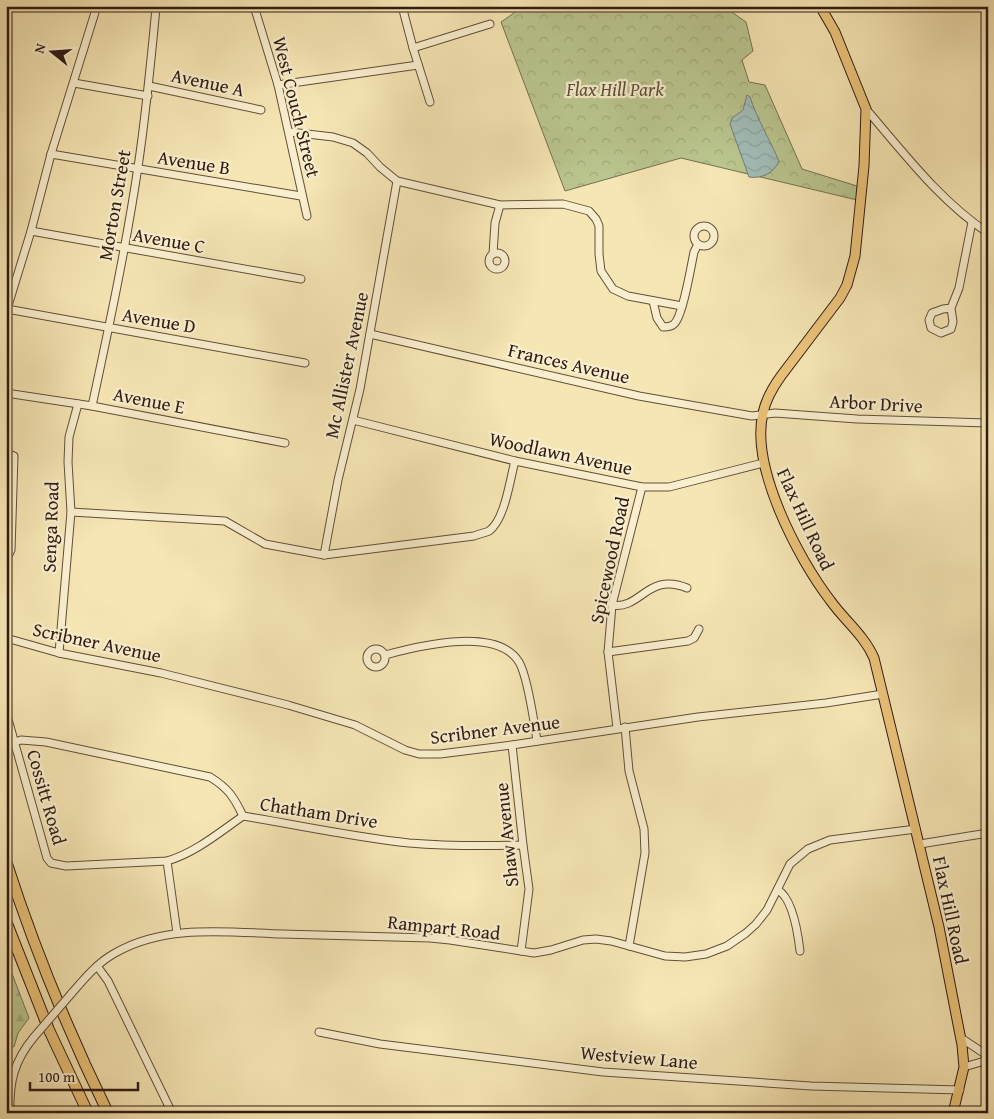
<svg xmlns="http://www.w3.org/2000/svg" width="994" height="1119" font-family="'Gentium Book Plus',serif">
<defs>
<pattern id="forest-firs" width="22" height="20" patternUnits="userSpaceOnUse" patternTransform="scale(1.25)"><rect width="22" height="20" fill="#bac68f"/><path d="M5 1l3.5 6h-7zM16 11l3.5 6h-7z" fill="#a0aa7a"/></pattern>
<pattern id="park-crowns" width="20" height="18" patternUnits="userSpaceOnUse" patternTransform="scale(1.25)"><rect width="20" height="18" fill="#bac68f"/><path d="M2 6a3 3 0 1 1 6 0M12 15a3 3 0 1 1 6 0" fill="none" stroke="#a0aa7a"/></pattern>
<pattern id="water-waves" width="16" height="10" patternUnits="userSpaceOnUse" patternTransform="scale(1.25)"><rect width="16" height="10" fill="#a1bdb8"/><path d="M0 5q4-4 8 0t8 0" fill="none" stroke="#8ba29d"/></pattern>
</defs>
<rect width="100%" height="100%" fill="#f6e6b4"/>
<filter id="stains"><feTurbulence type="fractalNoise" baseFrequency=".004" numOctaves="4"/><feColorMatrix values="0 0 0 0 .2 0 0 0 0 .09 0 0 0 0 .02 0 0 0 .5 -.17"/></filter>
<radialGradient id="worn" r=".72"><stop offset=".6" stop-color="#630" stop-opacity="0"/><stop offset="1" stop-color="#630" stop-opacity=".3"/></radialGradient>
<path fill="url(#forest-firs)" stroke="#757051" d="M6 958 29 1018 18 1033 14 1047 11 1046 6 1033Z"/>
<path fill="url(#park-crowns)" stroke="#757051" d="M524 6H723L746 22 753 51 742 60 749 82 765 85 802 169 857 186V200L681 158 565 191 501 22Z"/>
<path fill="url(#water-waves)" stroke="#747c76" d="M747 95 750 97C757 119 770 140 779 161 774 173 762 179 749 177L730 124 732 118 743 110Z"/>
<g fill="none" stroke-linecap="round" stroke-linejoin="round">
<defs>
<g id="minor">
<path d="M97 6 51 154 31 231 7 309 305 363"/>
<path d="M108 6 156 8 181 6"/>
<path d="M254 6 278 85 307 216"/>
<path d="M402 6 413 48 430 102"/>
<path d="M413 48 490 24"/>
<path d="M74 83 148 96"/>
<path d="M278 85 418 65"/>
<path d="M149 86 261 110"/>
<path d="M866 109C904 153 939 200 988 233"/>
<path d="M290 132 333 137 353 143 367 153 380 167 397 181 500 205 563 204 589 211 596 219 599 226V254L601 271 613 289 628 296 682 306"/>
<path d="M51 154 301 196"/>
<circle cx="704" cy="236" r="10"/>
<path d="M31 231 301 279"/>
<circle cx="497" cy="261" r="8"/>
<path d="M493 254 495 223 500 205"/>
<path d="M653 301 657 318 663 327C667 327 671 327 674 324 683 316 691 266 694 252L698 244"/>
<path d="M951 308 943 309 932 313 929 320 931 328 941 333 951 329 953 322 951 308 959 288 972 222"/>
<path d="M370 334 639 396 752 416 775 413 857 419 988 423"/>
<path d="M6 393 92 406 285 443"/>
<path d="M92 406C109 327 126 247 138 167 146 114 151 61 156 8"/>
<path d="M353 420 515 461 642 487H669L763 463"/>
<path d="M6 453 14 456 11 550 6 560"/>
<path d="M71 512 225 521 265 544 324 555 474 536C478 534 485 533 489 531 505 520 510 479 515 461"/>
<path d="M324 555 338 480 360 389 397 181"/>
<path d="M612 605C641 610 647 572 687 588"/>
<path d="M6 638 59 653 161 673 288 705 355 725 405 750 419 754H440L512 745 698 717 826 703 883 694"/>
<circle cx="376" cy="658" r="9"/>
<path d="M608 652 688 641 694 638 699 629"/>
<path d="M59 653 71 512 68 462 69 437 78 404"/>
<path d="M385 655C418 646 497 626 519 662 528 677 534 722 537 741"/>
<path d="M6 712 47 858 51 863 66 866 167 861C195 853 220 832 243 816"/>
<path d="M625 727 629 771 644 829 645 853 629 946"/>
<path d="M617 728 608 652 612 605 642 487"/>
<path d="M15 742 21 740 46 742 210 777C228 788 234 797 243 816"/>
<path d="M512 745 523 845 529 889 521 951"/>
<path d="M243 816C298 825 353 837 409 843 446 846 485 846 523 845"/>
<path d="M920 844 988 833"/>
<path d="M167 861 177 933"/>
<path d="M778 890C793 899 798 934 800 951"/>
<path d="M97 966 108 981 172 1113"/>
<path d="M71 994C84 979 97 963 115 953 165 924 226 932 282 934 331 935 381 937 430 938L450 940 534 953 551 950 583 940 596 939 611 941 665 956 685 957 706 954 727 946 746 933 756 924 767 910 790 864 808 849 830 840 916 829"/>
<path d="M319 1032 380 1044 603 1072 811 1086 960 1090"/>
<path d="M961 1038 988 1056"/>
<path d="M964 1067 988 1060"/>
<path d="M10 1113C9 1082 14 1061 34 1037"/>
</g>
<path id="major" d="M820 6 835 32 866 109 864 166 855 256 847 285 840 298 781 376C773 387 766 399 763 413 750 467 798 558 830 600 844 620 864 635 874 658L939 927 962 1045 964 1067 953 1113"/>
<g id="highway">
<path d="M6 861C34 948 68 1031 108 1113"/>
<path d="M6 921 49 1030 88 1113"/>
</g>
</defs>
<use href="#minor" stroke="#624e3b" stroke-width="9"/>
<use href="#major" stroke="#301b13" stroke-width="11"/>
<use href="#highway" stroke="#301b13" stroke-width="12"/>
<use href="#minor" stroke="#f9efce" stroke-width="7"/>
<use href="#major" stroke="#ebc37a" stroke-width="9"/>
<use href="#highway" stroke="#ebc37a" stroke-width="10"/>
<defs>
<path id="minor-bridge" d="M34 1037 71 994"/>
</defs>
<use href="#minor-bridge" stroke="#624e3b" stroke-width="9" stroke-linecap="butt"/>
<use href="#minor-bridge" stroke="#f9efce" stroke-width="7"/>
</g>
<g text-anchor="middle" stroke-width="4.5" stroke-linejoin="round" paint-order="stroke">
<g font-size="19" fill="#301b13" stroke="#f9efce">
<text transform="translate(208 82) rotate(12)" y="7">Avenue A</text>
<text transform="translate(297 107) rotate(76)" y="7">West Couch Street</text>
<text transform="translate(194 162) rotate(9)" y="7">Avenue B</text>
<text transform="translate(114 205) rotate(-80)" y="7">Morton Street</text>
<text transform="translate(169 240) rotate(10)" y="7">Avenue C</text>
<text transform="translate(159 320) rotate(10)" y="7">Avenue D</text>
<text transform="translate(569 363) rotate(13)" y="7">Frances Avenue</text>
<text transform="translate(346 365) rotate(-78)" y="7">Mc Allister Avenue</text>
<text transform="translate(149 400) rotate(11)" y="7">Avenue E</text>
<text transform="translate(876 403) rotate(3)" y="7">Arbor Drive</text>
<text transform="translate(561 453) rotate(12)" y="7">Woodlawn Avenue</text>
<text transform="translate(806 519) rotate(65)" y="7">Flax Hill Road</text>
<text transform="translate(50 527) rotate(-88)" y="7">Senga Road</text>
<text transform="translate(609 560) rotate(-78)" y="7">Spicewood Road</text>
<text transform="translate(97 642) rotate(12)" y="7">Scribner Avenue</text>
<text transform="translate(495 729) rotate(-7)" y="7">Scribner Avenue</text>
<text transform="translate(47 797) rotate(74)" y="7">Cossitt Road</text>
<text transform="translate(319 812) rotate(9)" y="7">Chatham Drive</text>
<text transform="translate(506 835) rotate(-96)" y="7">Shaw Avenue</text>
<text transform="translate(951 910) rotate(78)" y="7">Flax Hill Road</text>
<text transform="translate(444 927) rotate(6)" y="7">Rampart Road</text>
<text transform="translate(639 1057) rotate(5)" y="7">Westview Lane</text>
</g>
<g font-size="19" font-style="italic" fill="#594e38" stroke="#f9efce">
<text x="615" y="96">Flax Hill Park</text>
</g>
</g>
<rect width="994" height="1119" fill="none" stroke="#f6e6b4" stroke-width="25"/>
<rect x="8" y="8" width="979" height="1104" fill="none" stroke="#301b13" stroke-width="2.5"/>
<rect x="12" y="12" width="969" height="1094" fill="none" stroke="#301b13"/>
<g transform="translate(52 52) rotate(287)" stroke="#f9efce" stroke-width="4" paint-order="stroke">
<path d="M0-4L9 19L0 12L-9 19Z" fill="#301b13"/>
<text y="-8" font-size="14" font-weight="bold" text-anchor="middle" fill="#301b13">N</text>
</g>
<path d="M30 1082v8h108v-8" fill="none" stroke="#301b13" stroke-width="2.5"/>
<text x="38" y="1082" font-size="15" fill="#301b13" stroke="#f9efce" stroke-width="4" paint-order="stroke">100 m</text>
<rect width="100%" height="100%" filter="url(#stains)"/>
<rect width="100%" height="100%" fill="url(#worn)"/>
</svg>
